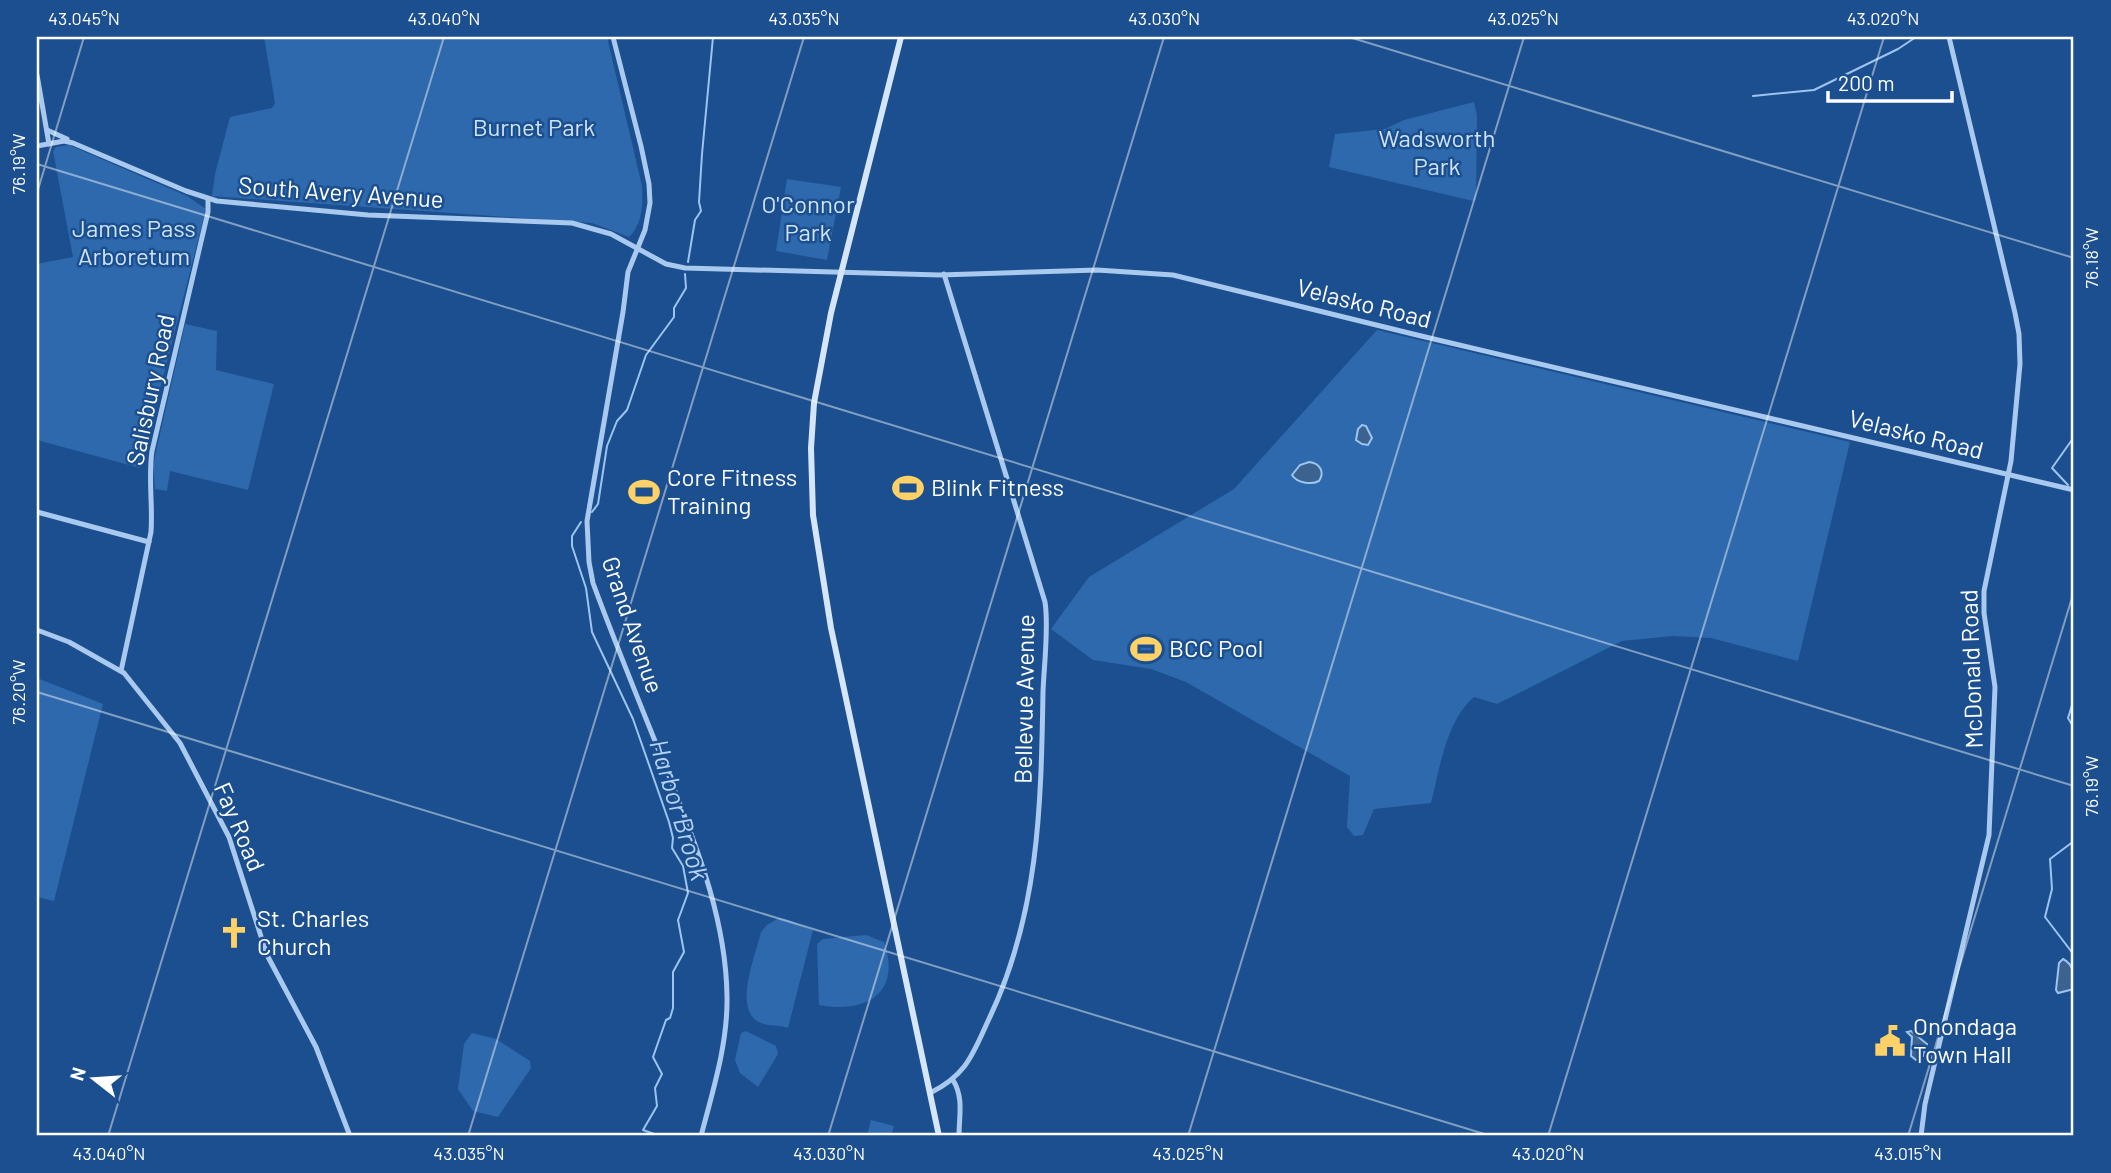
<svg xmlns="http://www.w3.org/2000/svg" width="2111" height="1173" font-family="Barlow,sans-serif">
<rect width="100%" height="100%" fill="#1b4f8f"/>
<g fill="#2e69ad">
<path d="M264 37H607L642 186C643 203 643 224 629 237L592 223 212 196 215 174 230 117 272 108 275 103Z"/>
<path d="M1474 102 1477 115 1476 199 1473 201 1329 167 1335 134 1385 129 1404 120Z"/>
<path d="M69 145 187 196 206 209 140 468 37 440V264L73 257 53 151 56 147Z"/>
<path d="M787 179 841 187 827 260 776 251Z"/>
<path d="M185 324 217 331 216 370 274 384 248 490 170 471 167 491 155 489 153 465Z"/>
<path d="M1377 330 1850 442 1798 661 1711 638 1673 636 1622 641 1497 704 1474 697C1446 721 1440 768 1431 803L1374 809 1363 835 1354 836 1347 827 1350 776 1186 682 1151 669 1093 660 1051 629 1089 577 1234 489Z"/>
<path d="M37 678 103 704 54 901 37 897Z"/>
<path d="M779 918C793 919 800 927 813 930L788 1028C778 1024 766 1027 757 1021 734 1006 756 954 761 932L767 925Z"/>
<path d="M866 935 884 942C902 993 866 1014 819 1005L817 944 823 939Z"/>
<path d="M746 1031 776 1046 778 1054 758 1087 740 1073 735 1060 741 1033Z"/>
<path d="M472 1033 496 1039 530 1061 531 1068 498 1117 473 1111 458 1089 464 1044Z"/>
<path d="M871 1120 894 1126 891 1136H867Z"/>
</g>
<g fill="#3c6290" stroke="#9cc4f0" stroke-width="2">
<path d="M1362 425 1366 426 1372 438 1368 445 1362 444 1356 440 1358 429Z"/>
<path d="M1309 462C1320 463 1325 472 1319 481 1311 485 1297 483 1292 475L1300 465Z"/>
<path d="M2063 959C2075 965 2074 977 2074 989L2058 993 2056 990 2059 963Z"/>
<path d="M1911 1031 1927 1044 1923 1056 1916 1060 1911 1056 1912 1037 1907 1032Z"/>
</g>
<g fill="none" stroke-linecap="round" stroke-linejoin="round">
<g stroke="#9cc4f0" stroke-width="2">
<path d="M1753 96 1814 90 1898 49 1916 37"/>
<path d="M688 262 695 220 701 211 699 202 702 154 713 37"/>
<path d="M2068 485 2052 468 2074 437"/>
<path d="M592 512 598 504 607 446 617 421 627 410 646 355 674 317V308L686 288 685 274"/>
<path d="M581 522 572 536V546L586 588 592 632 633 719 669 822 673 838 672 848 683 866 688 893 678 920 684 952 673 972V1008L670 1018 666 1020 653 1057 662 1074 655 1088 657 1106 643 1130 660 1136"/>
<path d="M2074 699 2068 718 2074 728"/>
<path d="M2074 841 2050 859 2052 889 2045 917 2074 955"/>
</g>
<g stroke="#a9c9ee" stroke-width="5">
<path d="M613 37 641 146 649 184 650 203 645 230 628 272 623 312 587 521 589 562 593 583C618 651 646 718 673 786 699 853 726 922 727 996 728 1043 713 1090 701 1136"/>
<path d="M37 75 49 144"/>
<path d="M47 130 67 139"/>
<path d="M37 146 64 141 73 143 186 191 217 201 368 215 572 223 611 234 666 264 685 268 940 275 1097 270 1173 275 1417 335 2074 490"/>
<path d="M37 512 149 542"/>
<path d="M37 630 69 642 124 673 180 743 229 837 267 955 316 1047 350 1136"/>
<path d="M121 671 151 532C153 505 148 478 152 451L208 212V199"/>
<path d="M953 1080C964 1098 959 1116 959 1136"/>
<path d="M930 1093C966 1075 972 1056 988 1021 1039 915 1041 807 1043 692 1044 665 1049 627 1045 602L944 274"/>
<path d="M1921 1136 1925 1104 1989 835 1995 687 1984 613V591L2011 461 2020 364 2019 334 2015 313 1949 37"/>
</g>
<path stroke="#d6e6fa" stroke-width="6" d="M901 37 831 313 814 403 811 448 813 515 831 628 939 1136"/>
</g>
<path fill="none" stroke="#fff" stroke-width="2" stroke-opacity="0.45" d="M1349 37 2074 258M37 164 2074 786M37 193 84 37M37 692 1491 1136M108 1136 444 37M468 1136 804 37M828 1136 1164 37M1188 1136 1524 37M1548 1136 1884 37M1908 1136 2074 591"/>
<defs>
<symbol id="stadium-bare" viewBox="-9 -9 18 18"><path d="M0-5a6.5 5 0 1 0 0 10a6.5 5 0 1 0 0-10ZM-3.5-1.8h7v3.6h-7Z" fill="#ffd166" stroke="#1b4f8f" stroke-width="2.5" paint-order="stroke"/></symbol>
<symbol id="church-bare" viewBox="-9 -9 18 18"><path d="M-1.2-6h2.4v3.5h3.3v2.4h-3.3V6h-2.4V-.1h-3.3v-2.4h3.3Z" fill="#ffd166" stroke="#1b4f8f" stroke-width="2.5" paint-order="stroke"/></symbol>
<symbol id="civic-bare" viewBox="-9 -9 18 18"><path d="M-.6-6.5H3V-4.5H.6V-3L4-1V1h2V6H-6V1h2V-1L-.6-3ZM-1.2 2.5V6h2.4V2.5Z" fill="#ffd166" stroke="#1b4f8f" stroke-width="2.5" paint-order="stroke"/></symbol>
</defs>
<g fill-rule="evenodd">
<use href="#stadium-bare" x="886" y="466" width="44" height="44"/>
<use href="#stadium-bare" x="622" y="470" width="44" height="44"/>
<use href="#stadium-bare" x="1124" y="627" width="44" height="44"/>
<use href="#church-bare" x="212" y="911" width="44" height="44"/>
<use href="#civic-bare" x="1868" y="1019" width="44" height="44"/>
</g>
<g text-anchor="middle" stroke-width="5" stroke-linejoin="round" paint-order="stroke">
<g font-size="24" fill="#cfe3fa" stroke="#1b4f8f">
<text x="534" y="136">Burnet Park</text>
<text x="1437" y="147">Wadsworth<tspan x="1437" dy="28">Park</tspan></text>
<text x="808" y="213">O'Connor<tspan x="808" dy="28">Park</tspan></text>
<text x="134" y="237">James Pass<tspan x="134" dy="28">Arboretum</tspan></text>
</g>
<g font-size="24" fill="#fff" stroke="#1b4f8f">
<text transform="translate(341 193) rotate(4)" y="8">South Avery Avenue</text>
<text transform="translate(1364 304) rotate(14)" y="8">Velasko Road</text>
<text transform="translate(151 390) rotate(-78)" y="8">Salisbury Road</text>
<text transform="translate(1916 435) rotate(14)" y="8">Velasko Road</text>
<text transform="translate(632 625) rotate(71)" y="8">Grand Avenue</text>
<text transform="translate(1972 669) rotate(-92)" y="8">McDonald Road</text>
<text transform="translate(1025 699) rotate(-89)" y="8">Bellevue Avenue</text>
<text transform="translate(239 827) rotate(67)" y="8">Fay Road</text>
</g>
<g font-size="24" fill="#fff" stroke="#1b4f8f" text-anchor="start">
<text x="667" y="486">Core Fitness<tspan x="667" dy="28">Training</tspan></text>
<text x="931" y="496">Blink Fitness</text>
<text x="1169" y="657">BCC Pool</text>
<text x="257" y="927">St. Charles<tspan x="257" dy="28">Church</tspan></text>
<text x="1913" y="1035">Onondaga<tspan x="1913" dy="28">Town Hall</tspan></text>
</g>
<g font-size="26" font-style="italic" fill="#b5d3f5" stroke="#1b4f8f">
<text transform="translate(679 810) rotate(73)" y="9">Harbor Brook</text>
</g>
</g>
<rect width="2111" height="1173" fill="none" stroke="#1b4f8f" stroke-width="77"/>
<g transform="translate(94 1079) rotate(287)" stroke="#1b4f8f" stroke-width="5" paint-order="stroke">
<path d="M0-5L12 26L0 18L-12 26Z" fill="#ffffff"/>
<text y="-10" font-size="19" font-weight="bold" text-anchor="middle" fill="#ffffff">N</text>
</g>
<path d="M1828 91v10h124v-10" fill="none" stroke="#ffffff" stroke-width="3.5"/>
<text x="1838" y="91" font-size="21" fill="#ffffff" stroke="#1b4f8f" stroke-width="5" paint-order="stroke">200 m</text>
<rect x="38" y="38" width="2034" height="1096" fill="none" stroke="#fff" stroke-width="2.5"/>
<g font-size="18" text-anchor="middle" fill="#fff">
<text x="84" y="25">43.045°N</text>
<text x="444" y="25">43.040°N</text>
<text x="804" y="25">43.035°N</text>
<text x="1164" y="25">43.030°N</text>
<text x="1523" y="25">43.025°N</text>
<text x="1883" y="25">43.020°N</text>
<text transform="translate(19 164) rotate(-90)" y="6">76.19°W</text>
<text transform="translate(2092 258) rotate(-90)" y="6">76.18°W</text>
<text transform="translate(19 692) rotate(-90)" y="6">76.20°W</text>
<text transform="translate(2092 786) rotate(-90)" y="6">76.19°W</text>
<text x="109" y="1160">43.040°N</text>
<text x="469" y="1160">43.035°N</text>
<text x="829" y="1160">43.030°N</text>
<text x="1188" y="1160">43.025°N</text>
<text x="1548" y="1160">43.020°N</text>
<text x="1908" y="1160">43.015°N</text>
</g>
</svg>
